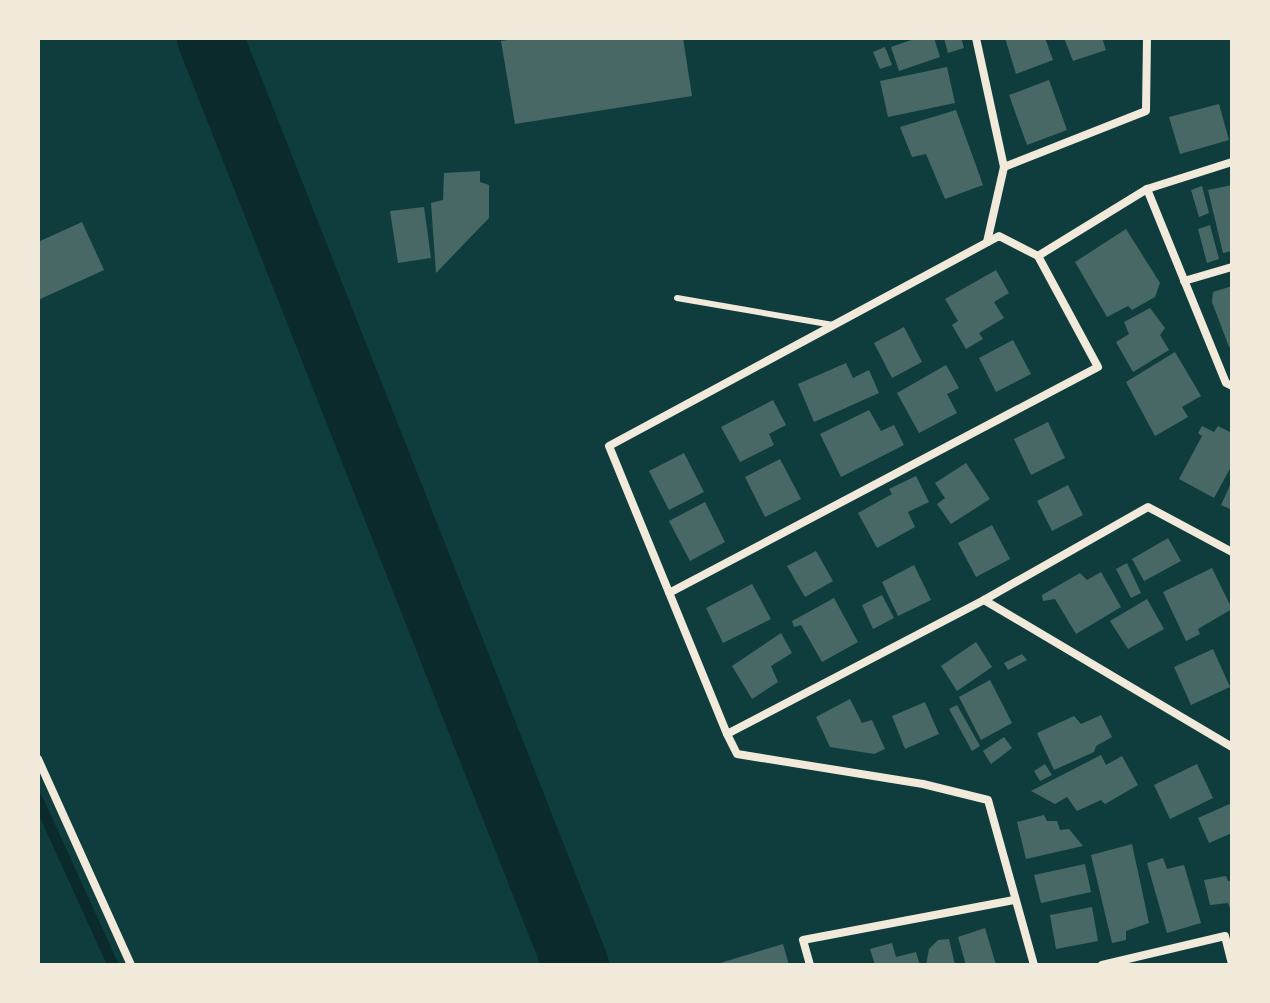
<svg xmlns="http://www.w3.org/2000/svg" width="1270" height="1003" font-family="Mulish,sans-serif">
<rect width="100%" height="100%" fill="#0f3d3e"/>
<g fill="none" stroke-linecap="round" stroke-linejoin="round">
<path stroke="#0a2a2b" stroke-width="11" d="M38 800 113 965"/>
<path stroke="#0a2a2b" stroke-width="66" d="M210 38 576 965"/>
</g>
<g fill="#486865">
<path d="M521 38H683L692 96 515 124 501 41Z"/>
<path d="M917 38H934L940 57 899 71 891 47Z"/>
<path d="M944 38H961L964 48 948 53Z"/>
<path d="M1005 38H1045L1053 60 1016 74Z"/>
<path d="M1064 38H1102L1106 50 1073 61Z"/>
<path d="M885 47 892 65 880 69 873 52Z"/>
<path d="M947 67 955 103 888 117 880 81Z"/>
<path d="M1049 80 1067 130 1027 145 1009 95Z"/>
<path d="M1219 104 1229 140 1180 154 1169 117Z"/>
<path d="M956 110 983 185 945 199 926 154 912 157 900 127Z"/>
<path d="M480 171V182L489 185V218L436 273 431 203 443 200 444 173Z"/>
<path d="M1232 185V251L1223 253 1208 190Z"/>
<path d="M1202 186 1209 213 1199 217 1191 190Z"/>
<path d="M424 207 431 258 398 263 390 211Z"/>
<path d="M82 222 104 270 38 300V242Z"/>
<path d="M1210 225 1219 259 1207 263 1198 229Z"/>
<path d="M1126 229 1160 283 1155 297 1132 310 1128 306 1107 317 1075 262Z"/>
<path d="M996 270 1009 293 994 302 1004 318 979 333 983 339 966 349 952 325 958 321 945 299Z"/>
<path d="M1232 286V346L1229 347 1212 302 1213 292Z"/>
<path d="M1150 308 1165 328 1160 335 1169 350 1133 372 1116 342 1129 334 1124 322Z"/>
<path d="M904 327 922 362 892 378 874 343Z"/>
<path d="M1013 340 1031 374 996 392 979 358Z"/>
<path d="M1175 352 1201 396 1182 407 1188 417 1155 436 1126 382Z"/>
<path d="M846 363 853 378 869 370 879 393 814 422 798 384Z"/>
<path d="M946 365 959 388 947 394 957 413 919 433 897 393Z"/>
<path d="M773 400 786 425 769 434 774 445 740 462 721 427Z"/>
<path d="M869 410 881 431 894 425 904 445 841 477 820 434Z"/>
<path d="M1048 422 1065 458 1031 475 1014 439Z"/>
<path d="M1202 426 1214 432 1218 426 1232 433V465L1214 498 1179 479 1202 436 1198 433Z"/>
<path d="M684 453 704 492 669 510 649 471Z"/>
<path d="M780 459 801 499 765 517 745 477Z"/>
<path d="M966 463 990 499 951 524 937 504 945 498 935 483Z"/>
<path d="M916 476 929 502 908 512 915 527 877 548 858 513 892 494 889 489Z"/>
<path d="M1232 481V510L1221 505Z"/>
<path d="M1068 485 1083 515 1052 531 1037 501Z"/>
<path d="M705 502 725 542 690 561 669 521Z"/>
<path d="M992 525 1010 559 976 577 958 543Z"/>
<path d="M1168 538 1181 561 1144 581 1132 559Z"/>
<path d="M816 551 833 581 805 597 787 566Z"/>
<path d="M1127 563 1141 593 1131 598 1116 569Z"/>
<path d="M914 565 931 600 898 616 882 582Z"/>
<path d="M1212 568 1232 609 1198 629 1200 634 1186 641 1163 592Z"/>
<path d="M1101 572 1121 607 1076 634 1055 599 1043 601 1042 595 1080 573 1087 580Z"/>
<path d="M752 584 771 619 723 643 706 608Z"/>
<path d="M882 595 894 618 873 629 862 605Z"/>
<path d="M834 598 858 642 822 662 801 625 794 627 792 621Z"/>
<path d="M1147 599 1164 629 1128 649 1110 621Z"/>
<path d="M781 633 792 653 771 666 778 682 752 699 732 666Z"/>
<path d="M976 642 992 667 957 691 941 666Z"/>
<path d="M1213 649 1230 687 1191 705 1174 667Z"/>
<path d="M1022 654 1027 660 1008 670 1004 663Z"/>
<path d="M990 680 1012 723 981 740 959 697Z"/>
<path d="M850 699 862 723 872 720 885 749 874 754 830 747 816 717Z"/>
<path d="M925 702 939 734 905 749 892 716Z"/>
<path d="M957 705 980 746 972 751 949 709Z"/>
<path d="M1101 715 1112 737 1096 746 1094 752 1054 770 1037 733 1074 716 1081 724Z"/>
<path d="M1004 737 1012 748 991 764 983 751Z"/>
<path d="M1101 755 1106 765 1122 756 1138 785 1105 804 1101 800 1077 811 1067 797 1055 804 1031 791Z"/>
<path d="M1045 764 1052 775 1040 781 1034 771Z"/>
<path d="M1197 764 1213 798 1170 819 1154 785Z"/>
<path d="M1232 803V833L1209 843 1198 818Z"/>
<path d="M1044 815 1047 821H1057L1060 830 1069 829 1083 846 1026 859 1017 822Z"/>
<path d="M1132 844 1149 923 1126 931V940L1112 943 1091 855Z"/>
<path d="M1163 858 1167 869 1184 865 1201 923 1167 933 1147 863Z"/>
<path d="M1085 864 1091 892 1041 903 1034 875Z"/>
<path d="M1226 876 1228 881 1232 880V914L1228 903 1210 905 1204 880Z"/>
<path d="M1092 907 1098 941 1056 949 1050 915Z"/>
<path d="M985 928 996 965H966L958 937Z"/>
<path d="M949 939 955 965H926L929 949 938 940Z"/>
<path d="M892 943 896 957 916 952 920 965H875L870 949Z"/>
<path d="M783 944 789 965H717V964Z"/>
</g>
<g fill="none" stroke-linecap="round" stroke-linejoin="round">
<path stroke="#f1e9da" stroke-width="6" d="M677 298 833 325"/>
<g stroke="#f1e9da" stroke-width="8">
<path d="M976 38 1004 167"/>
<path d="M1147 189 1232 162"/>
<path d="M987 242 1004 167 1146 111 1147 38"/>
<path d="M1038 256 1147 189 1226 383 1232 386"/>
<path d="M1184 281 1232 267"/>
<path d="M669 593 1098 367 1038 256 999 236 609 446 727 734 737 754 923 784 988 800 1034 965"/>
<path d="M984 600 1232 747"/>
<path d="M727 734 984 600 1148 507 1232 552"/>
<path d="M38 759 131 965"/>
<path d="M810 965 803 940 1014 900"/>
<path d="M1102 965 1225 936 1232 964"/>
</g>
</g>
<rect width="1270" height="1003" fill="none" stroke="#f1e9da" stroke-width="80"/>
</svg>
